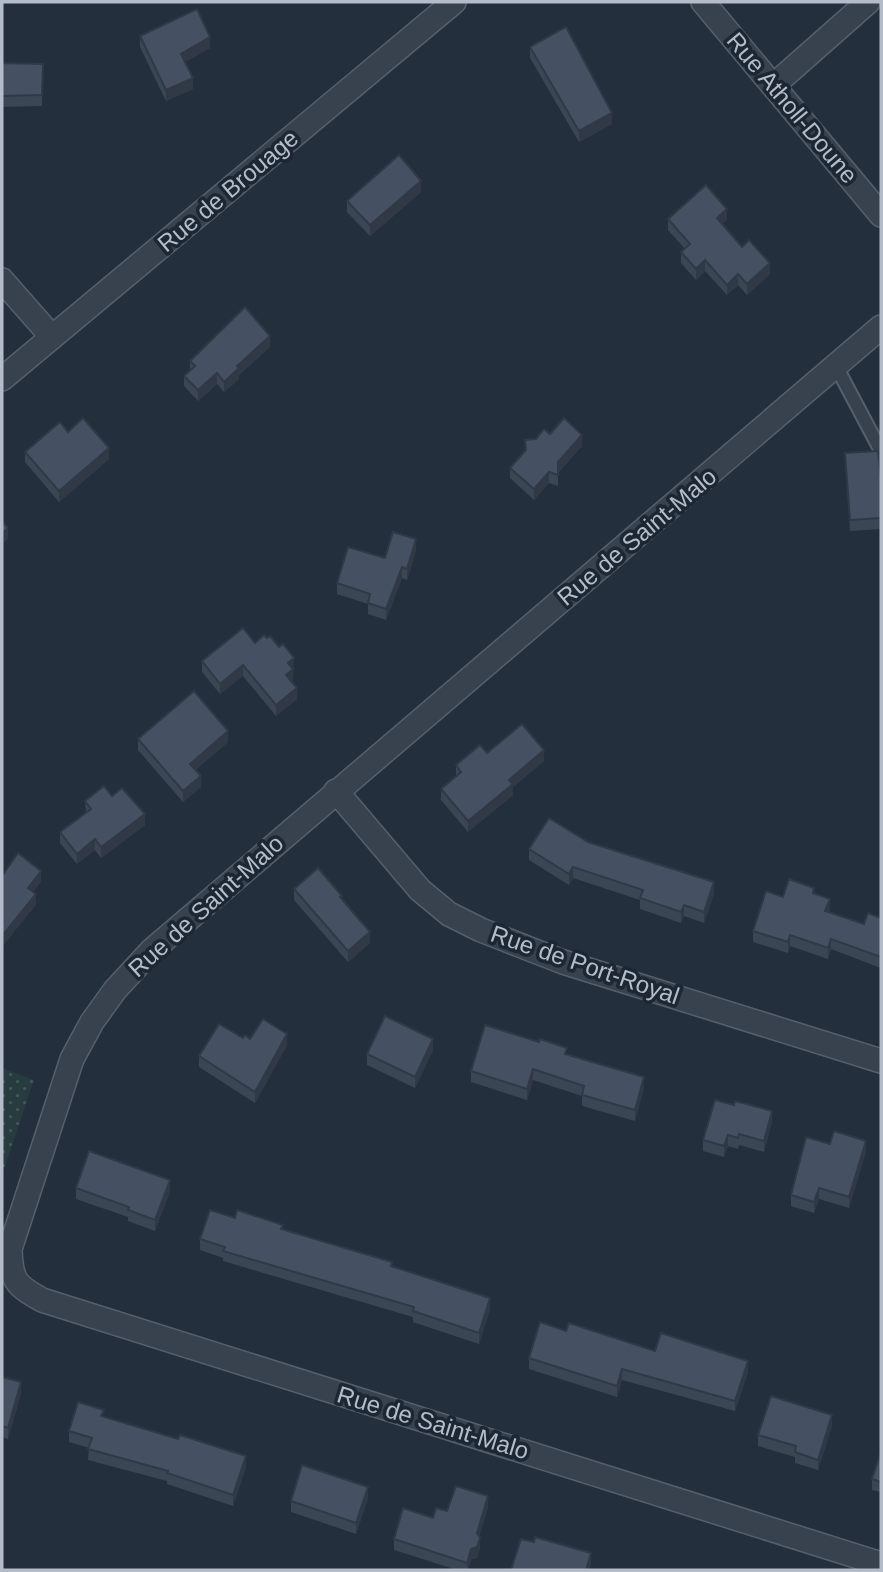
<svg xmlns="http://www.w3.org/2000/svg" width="883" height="1572" font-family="Helvetica,sans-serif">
<defs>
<pattern id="green-dots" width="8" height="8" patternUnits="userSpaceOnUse" patternTransform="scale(1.75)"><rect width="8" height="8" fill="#263c3f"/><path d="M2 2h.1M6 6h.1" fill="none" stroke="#435659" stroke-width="1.8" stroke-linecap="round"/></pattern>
</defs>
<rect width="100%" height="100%" fill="#242f3e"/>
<path fill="url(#green-dots)" d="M2 1068 34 1080 2 1175Z"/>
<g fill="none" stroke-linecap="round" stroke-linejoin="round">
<defs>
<path id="lane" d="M837 368 881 451"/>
<g id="street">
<path d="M703 2 881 215"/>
<path d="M774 85 868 2"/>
<path d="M2 280 52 337"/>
<path d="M881 327 151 951 115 990 92 1022 72 1059 10 1249C11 1280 15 1285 42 1300L881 1564"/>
<path d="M2 379 454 2"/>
<path d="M336 791 420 890 449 914 481 930 563 962 881 1061"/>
</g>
</defs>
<use href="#lane" stroke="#565f6c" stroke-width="16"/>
<use href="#street" stroke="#565f6c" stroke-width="26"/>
<use href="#lane" stroke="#38414e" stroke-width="12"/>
<use href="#street" stroke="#38414e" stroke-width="23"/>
</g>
<g fill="#3b4654">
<path d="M140 36 210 48 185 62 193 89 166 101 140 47Z"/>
<path d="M530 47 612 124 579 142 530 58Z"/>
<path d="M2 63 43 64 42 106 2 107Z"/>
<path d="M421 192 370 236 347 212V201Z"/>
<path d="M668 219 727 220 722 224 742 247 770 274 747 295 738 285 727 295 705 271 696 280 681 263V252L685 249 668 230Z"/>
<path d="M270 347 239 375V379L224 392 217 384 198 401 184 386V376L190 371V361Z"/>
<path d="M68 432 109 459 59 502 25 462V452Z"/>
<path d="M550 434 582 446 558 473V486L549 483 534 500 510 478V468L525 451V440L536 439Z"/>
<path d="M845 453 881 477V529L850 531Z"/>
<path d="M416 550 407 580 402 578 386 620 368 614V604L337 594V583L385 558Z"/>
<path d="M255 643 294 669 293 670V680L292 681 297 699 276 716 243 676 220 694 202 672V661Z"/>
<path d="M138 739 228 742 195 770 201 787 183 802 138 750Z"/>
<path d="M487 753 544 761 513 787V795L468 832 441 800V789L456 776V765Z"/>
<path d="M112 796 145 825 101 858 95 850 77 864 60 843V832L86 813 85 801Z"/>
<path d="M588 842 714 893 704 923 684 916 681 923 640 909V900L573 878 569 885 529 860V849Z"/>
<path d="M294 889 370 943 348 962 294 900Z"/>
<path d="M814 893 830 910 829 912 864 924 881 918V968L831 949 828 959 790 946 788 953 753 942V931L783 897Z"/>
<path d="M243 1038 287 1045 255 1103 199 1067V1056Z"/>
<path d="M433 1050 415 1088 367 1065V1054Z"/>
<path d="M567 1055 644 1088 635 1121 582 1106V1096L533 1080 527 1100 471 1082V1071Z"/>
<path d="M772 1122 764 1152 739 1145 738 1149 728 1146 724 1157 703 1151V1140Z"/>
<path d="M830 1144 866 1151 849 1208 819 1199 814 1213 791 1206V1195Z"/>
<path d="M76 1188 170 1191 155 1231 128 1221V1217L76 1199Z"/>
<path d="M235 1218 283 1229 392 1266 490 1309 479 1344 413 1322V1317L223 1261V1258L200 1250V1239Z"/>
<path d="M566 1331 748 1372 735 1411 622 1380 617 1397 529 1369V1358Z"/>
<path d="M2 1377 21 1393 8 1439 2 1437Z"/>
<path d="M104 1417 246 1467 233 1506 167 1484V1481L88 1460 89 1448 69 1442V1431Z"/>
<path d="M832 1426 818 1470 795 1463V1457L758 1446V1435Z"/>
<path d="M881 1452V1492L872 1490V1479Z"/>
<path d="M368 1498 356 1534 291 1512V1501Z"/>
<path d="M488 1507 479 1536 480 1549 477 1558 471 1559 468 1570H457L394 1550V1539L447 1511Z"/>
</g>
<g fill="#303945">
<path d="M210 37V48L181 64V54Z"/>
<path d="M193 78V89L166 101V90Z"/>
<path d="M612 113V124L579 142V131Z"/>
<path d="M421 181V192L370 236V225Z"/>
<path d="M727 209V220L717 229V218Z"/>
<path d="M705 260V271L696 280V269Z"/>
<path d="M770 263V274L747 295V284Z"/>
<path d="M738 274V285L727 295V285Z"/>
<path d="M270 336V347L239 375V379L224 392V382L237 366Z"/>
<path d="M217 373V384L198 401V390Z"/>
<path d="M582 435V446L558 473V486V462Z"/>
<path d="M109 448V459L59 502V491Z"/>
<path d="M549 472V483L534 500V489Z"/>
<path d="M8 528V539L2 544V533Z"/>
<path d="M416 539V550L407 580V569Z"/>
<path d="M402 567V578L386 620V609Z"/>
<path d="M294 658 293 680 286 686V675L288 663Z"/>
<path d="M243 665V676L220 694V684Z"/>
<path d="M297 688V699L276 716V705Z"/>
<path d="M228 731V742L190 775V764Z"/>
<path d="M544 750V761L513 787V795L468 832V821L509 780Z"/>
<path d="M201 776V787L183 802V791Z"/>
<path d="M145 814V825L101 858V847Z"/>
<path d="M95 839V850L77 864V854Z"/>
<path d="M573 867V878L569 885V874Z"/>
<path d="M41 871V882L28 899V888Z"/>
<path d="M714 882V893L704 923V912Z"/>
<path d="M36 894V905L2 947V936Z"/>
<path d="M830 899V910L825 922V911Z"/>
<path d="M684 905V916L681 923V912Z"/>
<path d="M370 932V943L348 962V951Z"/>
<path d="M790 935V946L788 953V942Z"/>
<path d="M831 939V949L828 959V948Z"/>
<path d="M287 1034V1045L255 1103V1092Z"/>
<path d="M433 1039V1050L415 1088V1077Z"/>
<path d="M533 1069V1080L527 1100V1089Z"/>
<path d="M644 1077V1088L635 1121V1110Z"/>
<path d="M772 1111V1122L764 1152V1141Z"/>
<path d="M728 1135V1146L724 1157V1146Z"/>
<path d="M866 1141V1151L849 1208V1197Z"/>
<path d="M170 1180V1191L155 1231V1220Z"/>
<path d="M819 1188V1199L814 1213V1202Z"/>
<path d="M490 1298V1309L479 1344V1333Z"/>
<path d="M748 1361V1372L735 1411V1401Z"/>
<path d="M622 1369V1380L617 1397V1386Z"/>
<path d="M21 1382V1393L8 1439V1428Z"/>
<path d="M832 1415V1426L818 1470V1460Z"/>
<path d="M246 1456V1467L233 1506V1495Z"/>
<path d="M368 1487V1498L356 1534V1523Z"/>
<path d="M488 1496V1507L477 1544V1533Z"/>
<path d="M480 1538V1549L477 1558 471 1559 468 1570H467V1563L471 1549Z"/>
<path d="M591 1553V1564L589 1570H586Z"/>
</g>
<g fill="#455162" stroke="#303945" stroke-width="2">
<path d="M197 9 210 37 181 54 193 78 166 90 140 36Z"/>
<path d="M566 27 612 113 579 131 530 47Z"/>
<path d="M2 63 43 64 42 95 2 96Z"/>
<path d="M399 155 421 181 370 225 347 201Z"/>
<path d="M706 185 727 209 717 218 742 247 749 240 770 263 747 284 738 274 727 285 705 260 696 269 681 252 690 244 668 219Z"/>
<path d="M245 307 270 336 237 366 239 368 224 382 217 373 198 390 184 376 195 366 190 361Z"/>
<path d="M83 418 109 448 59 491 25 452 60 422 68 432Z"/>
<path d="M564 418 582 435 558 462V475L549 472 534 489 510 468 526 450 525 440 536 439 544 429 550 434Z"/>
<path d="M878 451 881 477V518L850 520 845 453Z"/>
<path d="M2 521 8 528 2 533Z"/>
<path d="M393 532 416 539 407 569 402 567 386 609 368 603 370 594 337 583 348 547 385 558Z"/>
<path d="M243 628 255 643 264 635 267 638 270 636 279 647 283 644 294 658 288 663 293 669 286 675 297 688 276 705 243 665 220 684 202 661Z"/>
<path d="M194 691 228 731 190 764 201 776 183 791 138 739Z"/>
<path d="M522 724 544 750 509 780 513 784 468 821 441 789 461 772 456 765 480 745 487 753Z"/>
<path d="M104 786 112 796 122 788 145 814 101 847 95 839 77 854 60 832 91 809 85 801Z"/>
<path d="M549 818 588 842 714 882 704 912 684 905 681 912 640 898 643 890 573 867 569 874 529 849Z"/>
<path d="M18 853 41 871 28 888 36 894 2 936V876Z"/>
<path d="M318 868 342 896 340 897 370 932 348 951 294 889Z"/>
<path d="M789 879 814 888 813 893 830 899 825 911 864 924 868 913 881 918V957L831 939 828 948 790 935 788 942 753 931 766 891 783 897Z"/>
<path d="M385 1016 433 1039 415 1077 367 1054Z"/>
<path d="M263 1019 287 1034 255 1092 199 1056 219 1024 243 1038 245 1035 250 1039Z"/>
<path d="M485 1025 539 1042 540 1039 567 1048 565 1054 644 1077 635 1110 582 1095 584 1086 533 1069 527 1089 471 1071Z"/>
<path d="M715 1100 734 1105 735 1101 772 1111 764 1141 739 1134 738 1138 728 1135 724 1146 703 1140Z"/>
<path d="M834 1131 866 1141 849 1197 819 1188 814 1202 791 1195 806 1137 830 1144Z"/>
<path d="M89 1151 170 1180 155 1220 128 1210 129 1207 76 1188Z"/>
<path d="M210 1210 235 1218 237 1210 283 1225 281 1229 392 1262 391 1266 490 1298 479 1333 413 1311 414 1307 223 1251 225 1247 200 1239Z"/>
<path d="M540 1322 566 1331 569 1323 655 1351 661 1333 748 1361 735 1401 622 1369 617 1386 529 1358Z"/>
<path d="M2 1377 21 1382 8 1428 2 1426Z"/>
<path d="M771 1396 832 1415 818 1460 795 1452 796 1446 758 1435Z"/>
<path d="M78 1402 104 1410 101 1416 178 1439 180 1435 246 1456 233 1495 167 1473 168 1471 88 1449 92 1438 69 1431Z"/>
<path d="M881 1452V1482L872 1479Z"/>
<path d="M302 1465 368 1487 356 1523 291 1501Z"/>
<path d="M456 1486 488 1496 477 1533 480 1538 477 1547 471 1549 467 1563 394 1539 403 1508 433 1518 436 1508 447 1511Z"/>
<path d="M535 1537 591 1553 586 1570H511L521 1539 534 1542Z"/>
</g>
<g text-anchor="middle" stroke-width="7" stroke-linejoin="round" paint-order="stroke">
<g font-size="24" fill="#b4bcc9" stroke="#1d2633">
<text transform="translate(792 108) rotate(50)" y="8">Rue Atholl-Doune</text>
<text transform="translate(228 191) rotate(-40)" y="8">Rue de Brouage</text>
<text transform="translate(637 537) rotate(-40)" y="8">Rue de Saint-Malo</text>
<text transform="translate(206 906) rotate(-42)" y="8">Rue de Saint-Malo</text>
<text transform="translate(585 965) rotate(19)" y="8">Rue de Port-Royal</text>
<text transform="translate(433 1423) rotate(17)" y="8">Rue de Saint-Malo</text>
</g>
</g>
<rect width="883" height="1572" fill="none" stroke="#b4bcc9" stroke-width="7"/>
</svg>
